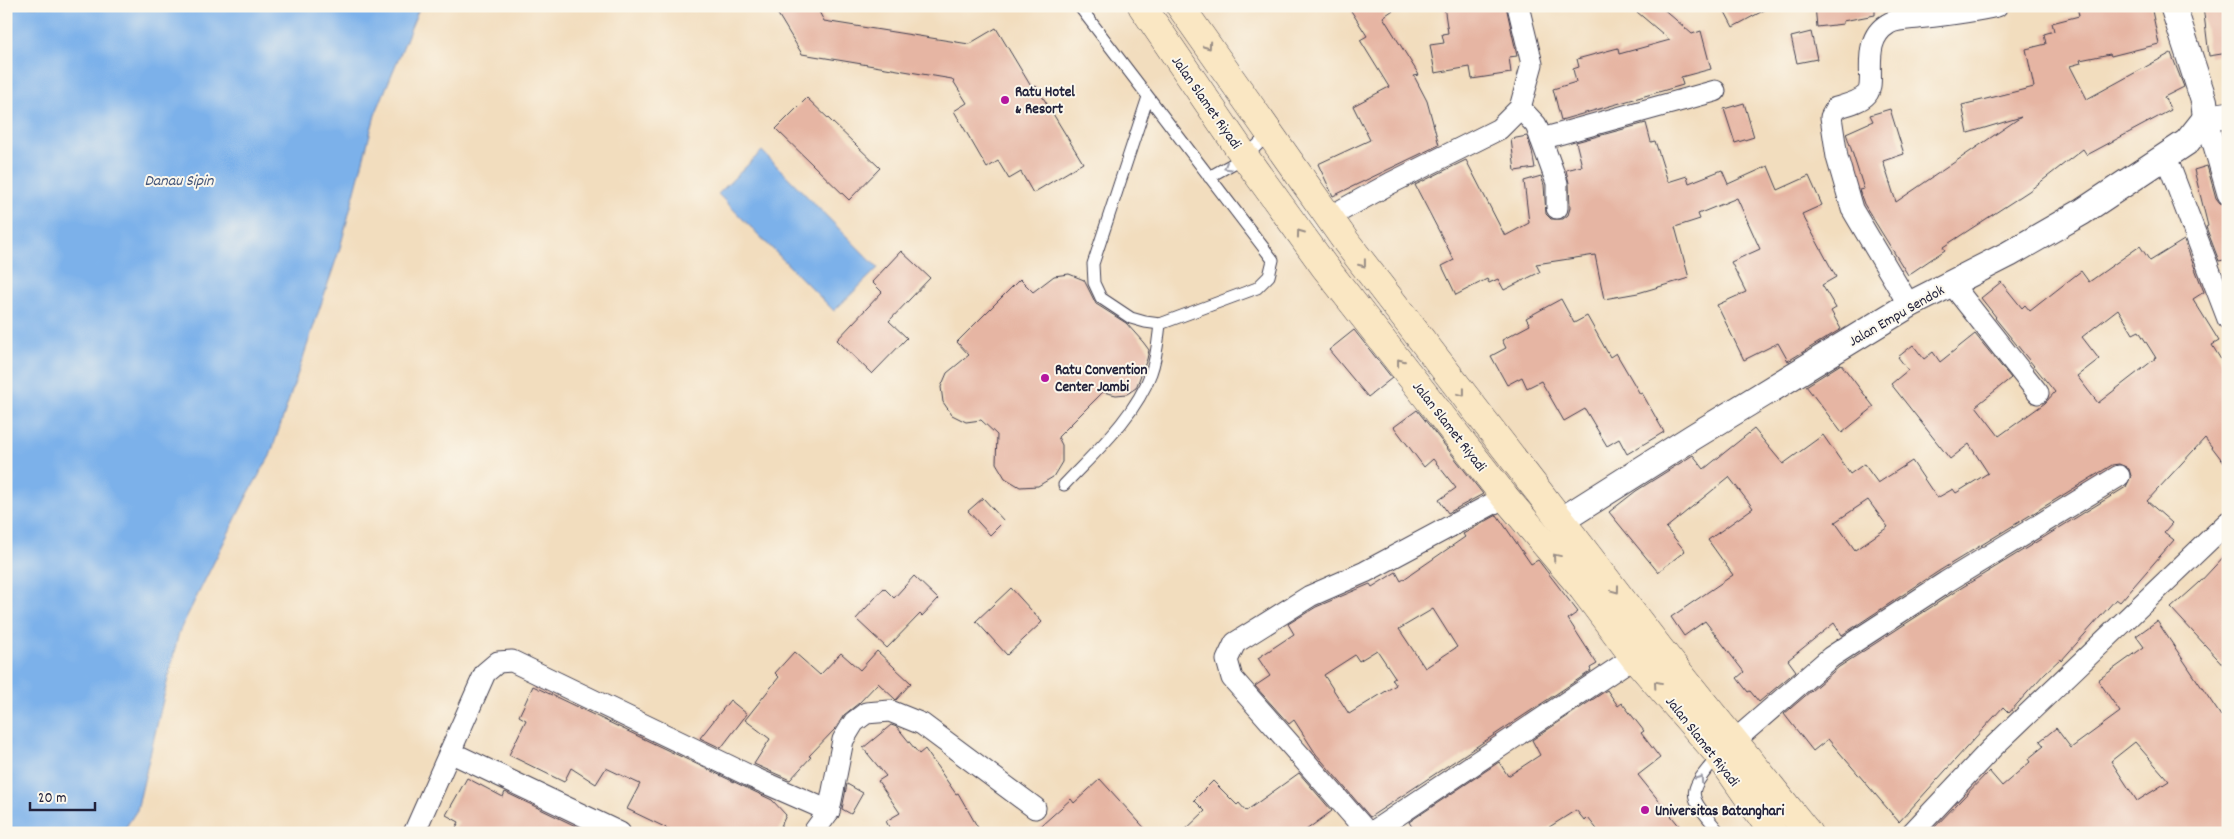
<svg xmlns="http://www.w3.org/2000/svg" width="2234" height="839" font-family="Dekko,sans-serif">
<rect width="100%" height="100%" fill="#fbf7ec"/>
<filter id="ink" filterUnits="userSpaceOnUse"><feTurbulence type="fractalNoise" baseFrequency=".02" numOctaves="2"/><feDisplacementMap in="SourceGraphic" scale="10" xChannelSelector="R" yChannelSelector="G"/><feConvolveMatrix kernelMatrix="1 2 1 2 8 2 1 2 1" color-interpolation-filters="sRGB"/></filter>
<filter id="wash" filterUnits="userSpaceOnUse"><feTurbulence type="fractalNoise" baseFrequency=".0096" numOctaves="4" result="noise"/><feDisplacementMap in="SourceGraphic" scale="20" xChannelSelector="R" yChannelSelector="G"/><feGaussianBlur stdDeviation="1.12" result="paint"/><feColorMatrix in="noise" values="0 0 0 0 0 0 0 0 0 0 0 0 0 0 0 0 0 1.4 0 .05"/><feComposite in="paint" operator="in"/></filter>
<g filter="url(#wash)">
<rect width="100%" height="100%" fill="#f2ddbe"/>
<g fill="#7cb1ea" stroke="#4f6a92">
<path d="M6 6H420L375 115 340 248 270 456 248 494 179 632 137 810 122 833H6Z"/>
<path d="M762 151 878 268 834 311 718 194Z"/>
</g>
<g id="blocks">
<g fill="#e6b5a3" fill-rule="evenodd">
<path d="M773 6H816L824 21 969 44 996 28 1032 88 1036 86 1083 163 1033 193 1021 172 1009 179 998 161 987 168 954 111 967 103 952 79 802 54Z"/>
<path d="M1348 6H1399L1383 17 1419 75 1414 76 1427 101 1439 145 1333 196 1318 164 1370 140 1353 106 1389 87 1360 40 1367 36Z"/>
<path d="M1444 6H1506L1517 56 1509 57 1511 73 1472 79 1470 67 1435 73 1430 45 1444 43 1442 34 1448 33Z"/>
<path d="M1630 6H1660L1692 34 1701 31 1711 69 1681 77 1683 85 1561 120 1553 89 1576 82 1573 69 1579 67 1577 59 1618 48 1619 54 1670 40Z"/>
<path d="M1722 6H1772L1733 27Z"/>
<path d="M1815 6H1875V15L1843 21V24L1817 27Z"/>
<path d="M2077 6H2151L2159 44 2111 56 2110 54 2080 60 2081 63 2070 66 2087 99 2171 53 2184 87 2164 97 2171 110 2087 155 2083 149 2029 191 1943 247 1945 250 1908 275 1864 204 1859 190 1864 189 1846 133 1873 121 1870 115 1890 109 1904 154 1883 161 1896 202 2021 117 1968 133 1962 105 2034 87 2026 49 2046 44 2044 34 2054 31 2052 23 2079 16Z"/>
<path d="M2203 6H2228V53L2209 56Z"/>
<path d="M1811 32 1817 59 1797 63 1791 37Z"/>
<path d="M807 98 880 168 849 200 776 129Z"/>
<path d="M1744 103 1754 137 1735 143 1724 109Z"/>
<path d="M1646 123 1651 142 1655 141 1668 182 1687 176 1689 183 1722 170 1728 184 1768 166 1778 190 1809 176 1822 205 1802 214 1836 277 1822 285 1836 308 1831 311 1841 329 1788 361 1778 343 1744 360 1717 305 1746 292 1731 262 1760 249 1737 198 1698 214 1700 219 1675 227 1689 278 1638 293 1604 299 1595 255 1536 264 1540 272 1504 290 1498 279 1489 283 1487 279 1456 295 1442 266 1454 260 1415 185 1466 160 1505 236 1529 223 1524 181 1541 176 1544 185 1546 214 1551 219H1563L1568 215 1570 208 1569 183 1566 170 1582 166 1576 142Z"/>
<path d="M1527 136 1532 151 1535 168 1515 171 1511 139Z"/>
<path d="M2207 166 2216 198 2220 203 2228 206V259L2219 261 2206 227 2208 226 2194 170Z"/>
<path d="M2184 240 2204 292 2193 299 2219 341 2212 345 2228 371V468L2205 438 2147 501 2172 523 2164 532 2174 540 2120 602 2116 599 2061 661 2060 659 2045 673 2009 713 2003 707 1899 822 1828 739 1813 751 1784 714 1839 667 1953 593 2126 487 2131 476 2129 469 2119 464 2112 465 1939 571 1842 635 1834 623 1788 660 1796 671 1759 702 1750 691 1748 692 1737 678 1744 672 1705 621 1684 636 1671 617 1733 575 1708 540 1753 508 1729 477 1666 528 1685 551 1658 572 1609 512 1636 491 1693 455 1704 469 1754 429 1783 464 1823 435 1850 474 1864 464 1878 483 1912 461 1937 498 1953 489 1956 493 1988 473 1969 444 1950 459 1891 384 1908 370 1898 357 1913 345 1924 359 1933 352 1940 362 1975 334 2011 378 1976 406 1999 436 2045 403 2055 392 1995 318 1996 317 1981 298 2001 282 2022 308 2025 305 2030 311 2081 271 2089 282 2140 246 2150 261ZM2118 309 2133 334 2139 331 2156 358 2098 403 2077 376 2099 359 2082 337ZM1868 500 1888 527 1855 550 1835 522Z"/>
<path d="M901 251 930 278 889 321 907 338 872 374 837 340 882 292 872 282Z"/>
<path d="M1069 274 1084 280 1096 304 1126 323 1143 342 1149 350 1147 359 1136 388 1127 394 1116 395 1103 392 1058 437 1062 445V462L1053 477 1038 486 1020 487 1005 478 996 463 997 435 981 420 966 422 952 415 943 402 941 387 947 373 969 355 957 342 1020 279 1033 292 1054 276Z"/>
<path d="M1561 299 1574 323 1587 316 1610 357 1616 353 1640 394 1642 393 1664 432 1627 454 1619 439 1607 446 1585 409 1564 421 1541 381 1527 388 1522 377 1507 385 1491 356 1506 348 1502 340 1530 325 1526 318Z"/>
<path d="M1354 330 1392 378 1368 397 1329 350Z"/>
<path d="M1841 364 1874 407 1842 433 1806 386Z"/>
<path d="M1417 410 1483 494 1448 513 1439 500 1456 488 1433 459 1424 467 1394 427Z"/>
<path d="M983 498 1004 521 990 535 968 511Z"/>
<path d="M1497 515 1531 564 1538 560 1578 612 1568 619 1597 664 1590 668 1591 671 1370 817 1316 754 1294 720 1289 724 1255 686 1270 676 1258 658 1294 634 1288 624 1316 607 1370 584 1372 587 1396 572 1401 581 1465 537 1463 534ZM1433 609 1457 647 1425 668 1399 629ZM1377 650 1395 677 1392 679 1396 685 1349 714 1324 675 1355 655 1359 661Z"/>
<path d="M2228 552V670L2171 608 2199 583Z"/>
<path d="M914 576 938 599 922 616 920 614 887 648 856 619 884 588 894 598Z"/>
<path d="M1011 588 1042 622 1007 655 976 621Z"/>
<path d="M2157 621 2221 716 2228 712V833H1929L1989 771 2002 786 2030 762 2028 759 2044 746 2040 741 2056 728 2071 748 2120 712 2098 680 2144 647 2136 636ZM2135 742 2169 781 2137 801 2111 761Z"/>
<path d="M877 651 911 683 896 700 878 683 859 703 844 715 835 729 809 756 811 757 790 780 754 764 770 739 745 720 779 677 775 673 794 652 820 675 841 653 860 670Z"/>
<path d="M533 686 772 800 786 815 778 833H677L627 809 640 784 606 768 596 784 571 768 564 782 509 755 526 720 519 716Z"/>
<path d="M1607 690 1618 706 1622 703 1644 731 1641 733 1660 758 1638 775 1685 833H1600L1588 818 1585 821 1576 810 1540 833H1416L1409 822 1499 762 1508 776 1540 755 1532 740Z"/>
<path d="M730 700 747 714 721 748 700 738Z"/>
<path d="M891 725 897 727 919 754 925 749 956 794 958 793 981 833H892L886 821 900 813 878 781 886 776 863 748Z"/>
<path d="M1299 773 1332 811 1302 833H1182L1205 811 1194 800 1213 781 1237 805 1239 803 1246 811Z"/>
<path d="M467 778 503 797 505 792 590 833H453L459 822 446 815Z"/>
<path d="M1100 779 1149 833H1033L1071 799 1074 803Z"/>
<path d="M847 784 863 793 851 814 842 809Z"/>
</g>
</g>
</g>
<g filter="url(#ink)">
<use href="#blocks" fill-opacity="0" stroke="#413e4f" stroke-width="1"/>
<g fill="none" stroke-linecap="round" stroke-linejoin="round">
<defs>
<g id="service">
<path d="M1079 6 1273 260 1269 276 1257 288 1160 324 1145 322 1131 318 1101 298 1094 283 1093 264 1148 97"/>
<path d="M1209 177 1245 157 1270 133"/>
<path d="M1064 485C1095 452 1135 417 1151 373 1157 357 1158 340 1160 324"/>
<path d="M1719 755C1684 796 1688 793 1720 833"/>
</g>
<g id="minor">
<path d="M1520 108 1536 125 1557 183V208"/>
<path d="M2206 118 2228 194"/>
<path d="M1541 139 1715 91"/>
<path d="M2166 157 2228 319"/>
<path d="M1329 217 1391 183 1499 129 1520 108 1532 64 1518 6"/>
<path d="M1951 283 2038 393"/>
<path d="M1909 305 1852 209 1837 157 1831 117 1836 108C1846 105 1860 102 1867 94 1877 82 1859 41 1888 24 1895 19 1909 19 1918 18 1944 15 1971 12 1997 6"/>
<path d="M1734 741 1831 657 1946 582 2119 476"/>
<path d="M450 752 620 833"/>
<path d="M414 833 485 673 498 662 512 661 754 778 829 811"/>
<path d="M813 833 829 811 843 740 854 722 866 713 890 711 922 724 1035 808"/>
<path d="M1368 833 1232 678 1227 660 1235 643 1310 596 1365 572 1505 497"/>
<path d="M1371 833 1634 657"/>
<path d="M1912 833 1992 748 2228 522"/>
</g>
<g id="tertiary">
<path d="M2173 6 2204 101 2206 118"/>
<path d="M1562 520 1693 437 1909 305 2009 254 2082 212 2187 142 2206 118 2228 115"/>
</g>
<g id="secondary">
<path d="M1142 6 1245 157 1324 266 1505 497 1583 589 1634 657 1719 755 1773 833"/>
<path d="M1180 6 1347 243 1660 649 1808 833"/>
</g>
</defs>
<use href="#service" stroke="#413e4f" stroke-width="13"/>
<use href="#minor" stroke="#413e4f" stroke-width="23"/>
<use href="#tertiary" stroke="#413e4f" stroke-width="28"/>
<use href="#secondary" stroke="#413e4f" stroke-width="29"/>
<use href="#service" stroke="#fff" stroke-width="11"/>
<use href="#minor" stroke="#fff" stroke-width="21"/>
<use href="#tertiary" stroke="#fff" stroke-width="26"/>
<use href="#secondary" stroke="#fae7c3" stroke-width="28"/>
</g>
<defs><path id="oneway-chevron" d="M-2-3.5L2.5 0L-2 3.5" fill="none" stroke-width="1.6" stroke-linecap="round" stroke-linejoin="round" transform="scale(1.25)"/></defs>
<g stroke="#998e86">
<use href="#oneway-chevron" transform="translate(1208 46) rotate(55)"/>
<use href="#oneway-chevron" transform="translate(1300 233) rotate(-126)"/>
<use href="#oneway-chevron" transform="translate(1363 264) rotate(52)"/>
<use href="#oneway-chevron" transform="translate(1400 362) rotate(-128)"/>
<use href="#oneway-chevron" transform="translate(1462 393) rotate(52)"/>
<use href="#oneway-chevron" transform="translate(1556 557) rotate(-130)"/>
<use href="#oneway-chevron" transform="translate(1616 590) rotate(53)"/>
<use href="#oneway-chevron" transform="translate(1657 684) rotate(-131)"/>
</g>
<g stroke="#9c9ca7">
<use href="#oneway-chevron" transform="translate(1227 167) rotate(150)"/>
<use href="#oneway-chevron" transform="translate(1700 779) rotate(-55)"/>
</g>
</g>
<g fill="#b5179e" stroke="#fbf7ec" stroke-width="2">
<circle cx="1005" cy="100" r="5"/>
<circle cx="1045" cy="378" r="5"/>
<circle cx="1645" cy="810" r="5"/>
</g>
<g text-anchor="middle" stroke-width="4" stroke-linejoin="round" paint-order="stroke">
<g font-size="15" font-weight="bold" fill="#22223b" stroke="#fbf7ec" text-anchor="start">
<text x="1015" y="96">Ratu Hotel<tspan x="1015" dy="17">&amp; Resort</tspan></text>
<text x="1055" y="374">Ratu Convention<tspan x="1055" dy="17">Center Jambi</tspan></text>
<text x="1655" y="815">Universitas Batanghari</text>
</g>
<g font-size="15" fill="#22223b" stroke="#fbf7ec">
<text transform="translate(1207 102) rotate(55)" y="5">Jalan Slamet Riyadi</text>
<text transform="translate(1896 315) rotate(-30)" y="5">Jalan Empu Sendok</text>
<text transform="translate(1450 426) rotate(52)" y="5">Jalan Slamet Riyadi</text>
<text transform="translate(1703 741) rotate(52)" y="5">Jalan Slamet Riyadi</text>
</g>
<g font-size="16" font-style="italic" fill="#425478" stroke="#fbf7ec">
<text x="179" y="185">Danau Sipin</text>
</g>
</g>
<rect width="2234" height="839" fill="none" stroke="#fbf7ec" stroke-width="25"/>
<path d="M30 802v8h65v-8" fill="none" stroke="#22223b" stroke-width="2.5"/>
<text x="38" y="802" font-size="15" fill="#22223b" stroke="#fbf7ec" stroke-width="4" paint-order="stroke">20 m</text>
</svg>
